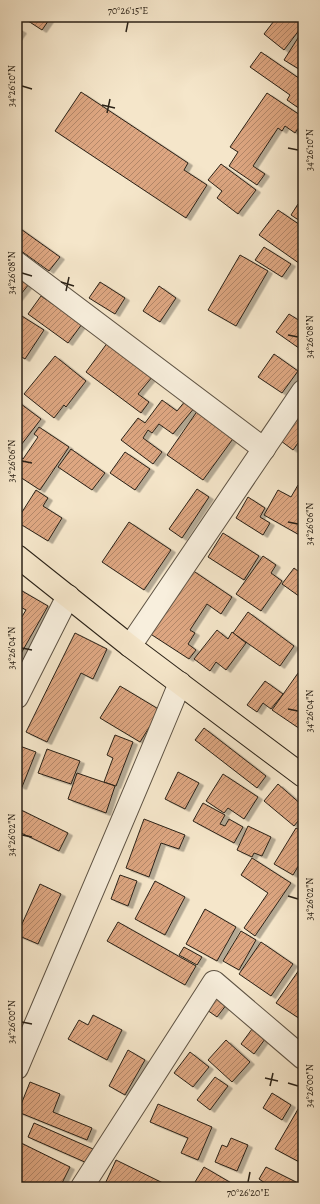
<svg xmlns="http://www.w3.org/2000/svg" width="320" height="1204" font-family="Alegreya,serif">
<defs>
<pattern id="building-hatch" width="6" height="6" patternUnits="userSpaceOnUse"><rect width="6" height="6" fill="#dda681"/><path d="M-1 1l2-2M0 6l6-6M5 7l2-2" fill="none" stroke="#b38769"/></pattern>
<filter id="shadow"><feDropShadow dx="4.5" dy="2.5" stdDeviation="0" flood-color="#0004"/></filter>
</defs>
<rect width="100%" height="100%" fill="#f5e6ca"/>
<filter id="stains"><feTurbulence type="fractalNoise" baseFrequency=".005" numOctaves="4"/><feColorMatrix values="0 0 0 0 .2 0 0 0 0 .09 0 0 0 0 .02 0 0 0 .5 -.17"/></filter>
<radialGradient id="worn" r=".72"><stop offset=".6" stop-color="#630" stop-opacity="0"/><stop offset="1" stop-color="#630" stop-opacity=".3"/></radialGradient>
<g fill="url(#building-hatch)" stroke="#2b2217" filter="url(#shadow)">
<path d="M22 17H51L42 30Z"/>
<path d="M277 17H303V25L284 50 264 34Z"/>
<path d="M17 28 22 31 17 38Z"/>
<path d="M303 30V69L302 71 284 60Z"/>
<path d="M261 52 303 81V106L300 109 287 100 290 95 250 67Z"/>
<path d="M81 92 188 163 184 170 207 185 186 218 55 131Z"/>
<path d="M267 93 303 117V121L295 133 285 126 282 131 278 128 253 166 265 174 257 185 229 166 238 152 230 147Z"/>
<path d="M221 164 256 190 238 214 217 198 222 191 208 180Z"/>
<path d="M298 204 303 207V223L291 215Z"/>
<path d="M278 210 303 227V266L259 235Z"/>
<path d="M18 227 60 257 49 271 17 248V228Z"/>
<path d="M264 247 291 264 282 277 255 260Z"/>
<path d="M240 255 268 271 236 326 208 310Z"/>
<path d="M17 276 29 284 17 299Z"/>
<path d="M100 282 125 298 115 314 89 298Z"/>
<path d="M159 286 176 298 160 322 143 311Z"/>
<path d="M41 296 82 324 68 343 28 314Z"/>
<path d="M17 313 44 330 25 359 17 354Z"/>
<path d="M289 314 303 323V351L276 332Z"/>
<path d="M108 342 153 376 138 394 149 402 141 413 86 372Z"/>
<path d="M274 354 298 371 282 393 258 377Z"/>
<path d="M55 356 86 381 66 407 64 405 54 418 24 394Z"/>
<path d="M162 400 177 411 186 400 195 407 173 434 159 424 152 433 148 430 143 438 162 452 153 464 121 440 138 418 145 423Z"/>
<path d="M17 401 41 419 18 449H17Z"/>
<path d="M198 410 235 436 203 480 167 455Z"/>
<path d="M303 410V436L293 450 281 441Z"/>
<path d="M39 427 69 447 40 490 17 475V455L23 459 38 437 34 434Z"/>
<path d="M71 449 105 473 92 490 58 467Z"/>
<path d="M125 452 150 469 135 490 110 473Z"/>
<path d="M298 485 303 488V537L264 515 278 490 291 497Z"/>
<path d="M197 489 209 497 182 538 169 529Z"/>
<path d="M36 490 48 498 43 506 62 518 48 541 17 522V520Z"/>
<path d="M248 497 265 508 260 517 270 523 263 535 236 518Z"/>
<path d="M129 522 171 550 144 590 102 562Z"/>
<path d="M223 533 259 556 244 580 208 557Z"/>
<path d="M263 556 276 565 271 573 282 581 261 611 236 594Z"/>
<path d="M294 568 303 575V599L282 584Z"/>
<path d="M192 570 232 597 221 614 207 604 190 630 195 633 188 644 196 650 189 659 149 633Z"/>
<path d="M17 588 48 606 19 657 17 656V625L26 610 17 605Z"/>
<path d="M248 612 294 646 280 666 233 633Z"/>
<path d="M217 630 228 639 232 632 246 643 226 670 216 662 210 671 194 659Z"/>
<path d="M75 633 107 649 93 679 81 673 47 742 26 732Z"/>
<path d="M303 666V731L272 710Z"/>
<path d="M265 681 283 694 271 709 263 703 257 712 247 705Z"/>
<path d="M120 686 160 710 140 742 100 718Z"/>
<path d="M204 728 266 776 257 788 195 740Z"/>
<path d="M115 735 133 742 116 786 104 782 113 758 107 755Z"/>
<path d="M17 745 36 752 22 787 17 785Z"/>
<path d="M47 749 80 761 71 784 38 773Z"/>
<path d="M178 772 199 783 185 809 165 799Z"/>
<path d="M77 773 115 786 106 813 68 799Z"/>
<path d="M223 774 258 797 244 819 228 808 224 813 206 801Z"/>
<path d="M278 784 303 806V815L294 826 264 801Z"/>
<path d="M203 803 225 815 220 824 225 826 229 819 243 827 234 843 193 821Z"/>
<path d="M17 808 68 833 59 851 17 831Z"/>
<path d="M144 819 185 835 179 849 161 843 149 877 126 868Z"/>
<path d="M248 826 271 837 262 856 254 853 252 857 237 850Z"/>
<path d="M296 828 303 832V839L300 844 303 846V858L293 875 274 864Z"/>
<path d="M252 858 291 883 255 936 244 928 268 893 241 875Z"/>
<path d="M120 875 137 881 128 906 111 899Z"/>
<path d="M155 881 185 897 165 935 135 919Z"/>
<path d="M40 884 61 894 38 944 17 935Z"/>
<path d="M205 909 236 927 217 961 186 944Z"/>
<path d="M118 922 196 966 185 985 107 941Z"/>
<path d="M241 931 256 940 239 970 223 961Z"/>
<path d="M261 942 293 964 271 996 239 974Z"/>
<path d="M184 947 202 957 197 965 179 955Z"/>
<path d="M299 970 303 972V1021L276 1003Z"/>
<path d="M220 993 230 1000 217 1017 207 1010Z"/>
<path d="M93 1015 122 1030 107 1060 68 1039 79 1020 88 1025Z"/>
<path d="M255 1025 268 1035 254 1054 241 1044Z"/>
<path d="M226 1040 250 1062 232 1082 208 1060Z"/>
<path d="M128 1050 145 1060 125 1095 109 1086Z"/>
<path d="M190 1052 209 1067 193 1087 174 1073Z"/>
<path d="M215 1077 228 1086 210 1110 197 1100Z"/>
<path d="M30 1082 60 1094 53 1112 92 1128 87 1140 18 1112Z"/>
<path d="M272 1093 291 1105 282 1120 263 1108Z"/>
<path d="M158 1104 212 1127 198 1160 181 1153 188 1138 150 1122Z"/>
<path d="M301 1104 303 1106V1164L275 1149Z"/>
<path d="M34 1123 93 1149 87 1163 28 1137Z"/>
<path d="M231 1138 248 1145 237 1171 215 1162 222 1145 227 1147Z"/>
<path d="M17 1141 70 1167 60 1187H33L17 1179Z"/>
<path d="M116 1160 171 1187H106L104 1186Z"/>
<path d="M204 1167 233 1184 231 1187H205L195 1182Z"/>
<path d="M266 1167 296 1182 293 1187H262L265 1183 259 1179Z"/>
</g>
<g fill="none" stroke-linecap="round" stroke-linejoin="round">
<defs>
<g id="minor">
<path d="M17 263 264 449"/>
<path d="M130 646 303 391"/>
<path d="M17 697 68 596"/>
<path d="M17 1068C71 940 127 812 180 683"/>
<path d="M82 1187 214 982 303 1058"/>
</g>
<path id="major" d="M17 556 130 646 303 776"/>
</defs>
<use href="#minor" stroke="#5e5344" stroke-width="24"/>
<use href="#major" stroke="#2b2217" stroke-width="24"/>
<use href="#minor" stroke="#f8efdd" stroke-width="22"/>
<use href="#major" stroke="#f5e6ca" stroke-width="22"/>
</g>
<path fill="none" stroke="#2b2217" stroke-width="1.5" d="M126 32 128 22M22 86 32 89M102 105 115 108M107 113 110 99M288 148 298 150M22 273 32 276M61 282 74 286M66 291 69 277M288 335 298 337M22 461 32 463M288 522 298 524M22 648 32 650M288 709 298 711M22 835 32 837M288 896 298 899M22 1022 32 1024M265 1078 278 1081M288 1083 298 1086M270 1086 273 1073M248 1182 250 1172"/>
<rect width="320" height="1204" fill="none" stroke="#f5e6ca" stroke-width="44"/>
<rect x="22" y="22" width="276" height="1160" fill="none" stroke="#2b2217" stroke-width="1.5"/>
<g font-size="10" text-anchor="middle" fill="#2b2217">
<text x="128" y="14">70°26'15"E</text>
<text transform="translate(11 86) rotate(-90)" y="4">34°26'10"N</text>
<text transform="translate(309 150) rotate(-90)" y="4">34°26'10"N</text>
<text transform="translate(11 273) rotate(-90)" y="4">34°26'08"N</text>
<text transform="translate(309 337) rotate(-90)" y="4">34°26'08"N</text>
<text transform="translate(11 461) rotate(-90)" y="4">34°26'06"N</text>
<text transform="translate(309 524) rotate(-90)" y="4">34°26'06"N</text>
<text transform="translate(11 648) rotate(-90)" y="4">34°26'04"N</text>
<text transform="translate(309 711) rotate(-90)" y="4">34°26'04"N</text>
<text transform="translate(11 835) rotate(-90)" y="4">34°26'02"N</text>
<text transform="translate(309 899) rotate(-90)" y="4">34°26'02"N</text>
<text transform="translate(11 1022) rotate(-90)" y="4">34°26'00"N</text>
<text transform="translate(309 1086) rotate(-90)" y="4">34°26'00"N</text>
<text x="248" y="1196">70°26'20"E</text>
</g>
<rect width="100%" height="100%" filter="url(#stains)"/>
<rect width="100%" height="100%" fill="url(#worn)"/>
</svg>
